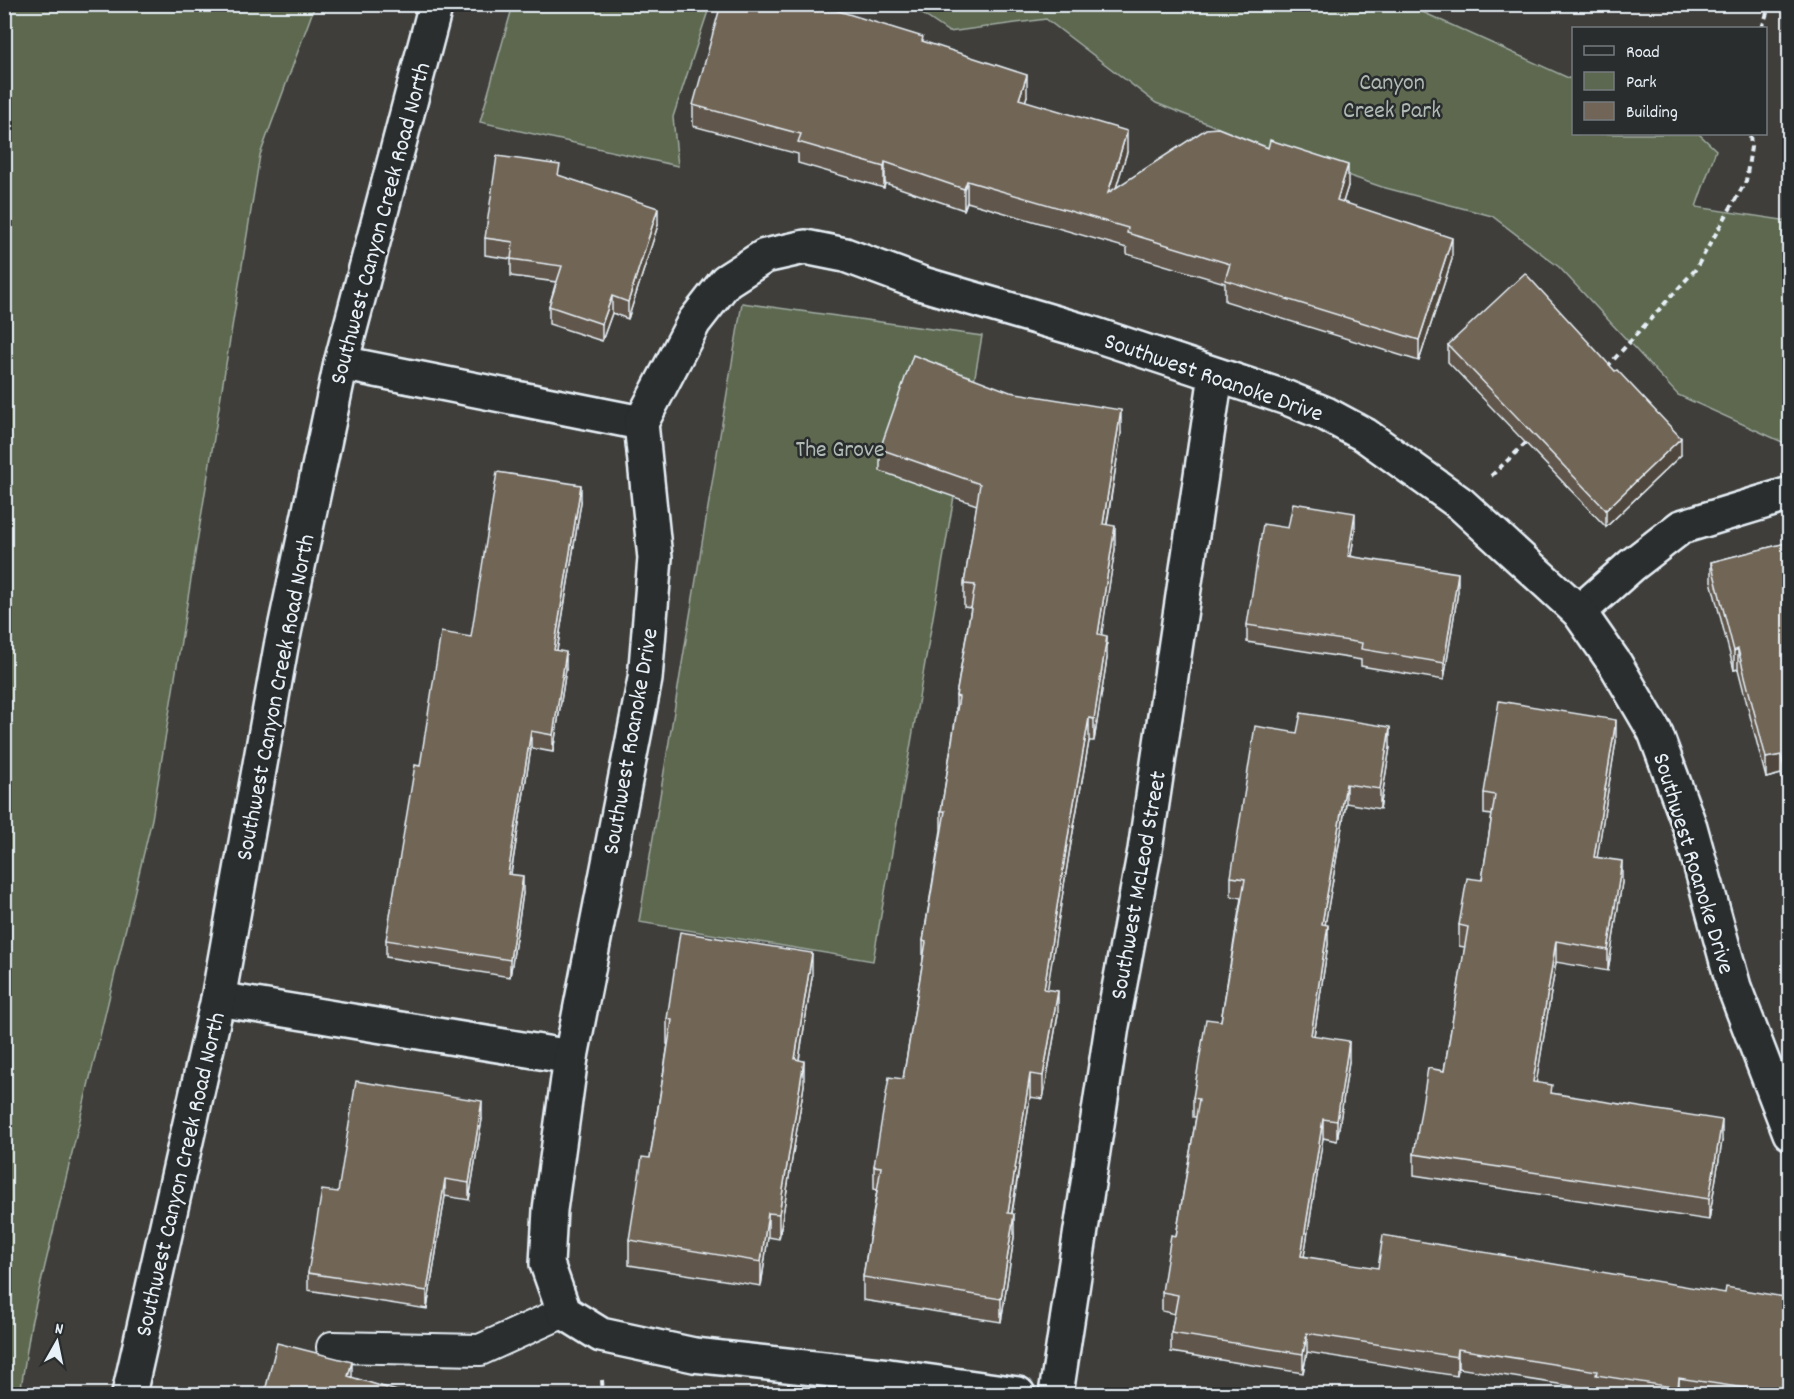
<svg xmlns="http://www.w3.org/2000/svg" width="1794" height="1399" font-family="Dekko,sans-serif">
<rect width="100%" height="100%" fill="#3f3e3a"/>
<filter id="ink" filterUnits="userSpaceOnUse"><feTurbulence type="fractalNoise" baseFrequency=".0167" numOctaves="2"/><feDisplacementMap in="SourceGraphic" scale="12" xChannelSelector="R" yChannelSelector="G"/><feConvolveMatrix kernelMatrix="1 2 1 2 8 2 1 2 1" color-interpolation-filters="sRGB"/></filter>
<g filter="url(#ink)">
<g fill="#5d6850" stroke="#a2aca4" stroke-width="1.5">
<path d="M5 4 315 5 260 155 152 819 31 1324 20 1394H4Z"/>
<path d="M513 5H710L673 117 678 166 480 122Z"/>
<path d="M909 5H1407L1573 80 1574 134H1699L1716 150 1696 207 1789 221V445L1678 395 1559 267 1492 216 1382 187 1274 150 1156 103 1046 19 949 32Z"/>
<path d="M742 303 982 336 873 961 639 922Z"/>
</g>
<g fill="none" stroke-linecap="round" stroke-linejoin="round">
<defs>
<path id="lane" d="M332 1347 480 1350 564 1312"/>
<g id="street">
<path d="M341 363 641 423"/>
<path d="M1579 612 1632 565 1681 527 1790 494"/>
<path d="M218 999 571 1057"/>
<path d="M1018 1394 889 1376 694 1355 601 1335 564 1312 547 1264 550 1210 571 1057 645 679 655 558 641 423 694 322 726 281 765 256 805 247 845 255 923 284 1087 332 1287 398 1326 414 1365 435 1461 504 1579 612 1616 665 1655 732 1690 827 1734 987 1790 1133"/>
<path d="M1056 1394 1112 1026 1145 850 1216 375"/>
</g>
<path id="secondary" d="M129 1394 218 999 281 647 341 363 436 4"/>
</defs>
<use href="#lane" stroke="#e8f1f8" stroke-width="34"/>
<use href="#street" stroke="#e8f1f8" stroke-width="38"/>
<use href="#secondary" stroke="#e8f1f8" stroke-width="38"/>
<g stroke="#e8f1f8" stroke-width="4" stroke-dasharray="6 4.5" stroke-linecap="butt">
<path d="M1762 28 1770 4"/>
<path d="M1607 367 1695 270 1746 181 1751 147 1750 134"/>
<path d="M1491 476 1527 442"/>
<path d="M602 1380 603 1394"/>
</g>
<use href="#lane" stroke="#2a2d2e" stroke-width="30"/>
<use href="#street" stroke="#2a2d2e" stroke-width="33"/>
<use href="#secondary" stroke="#2a2d2e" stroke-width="33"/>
</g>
<g fill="#61574b" stroke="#e8f1f8" stroke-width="1.5">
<path d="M923 41 1027 96 1025 101 1127 152 1116 188 1348 186 1343 202 1452 259 1419 361 1225 301V283L1127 254V248L967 202 964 210 885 183 884 188 798 163V154L693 126V105Z"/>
<path d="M560 176 658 225 628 319 612 313 602 341 549 324V306L556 282 511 276V259L485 255V238Z"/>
<path d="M1448 345 1681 455 1606 527 1448 362Z"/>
<path d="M1121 433 1107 525 1115 549 1101 635 1107 658 1094 741H1089L1069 854 1047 989 1058 1014 1043 1099 1030 1097 1012 1214 1014 1237 1001 1322 863 1300V1277L877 1190 874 1189V1166L903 1079 923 960V941L941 830V811L956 715V696L971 608 964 607V584L977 505 880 471V449Z"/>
<path d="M581 502 557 651 566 669 553 752 531 748 511 874 523 893 510 977 386 957V940L471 637Z"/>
<path d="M1288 528 1355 530 1351 556 1458 591 1444 680 1361 666V660L1247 642V625Z"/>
<path d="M1790 542V810L1781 774 1766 778 1738 669 1734 670 1711 581V562Z"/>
<path d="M1616 741 1597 857 1622 882 1608 971 1556 962 1536 1083 1552 1094 1722 1141 1709 1220 1414 1175V1154L1444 1071 1465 947 1459 946V925L1482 880 1492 815 1484 814V793Z"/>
<path d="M1390 747 1380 809 1346 803 1325 924 1328 944 1314 1036 1349 1061 1337 1141 1323 1138 1304 1256 1790 1395H1596V1390L1458 1368 1457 1376 1307 1352 1303 1373 1171 1352V1333L1175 1314 1162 1311V1292L1176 1236 1196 1117H1193V1098L1221 1021 1241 898 1231 896V877Z"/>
<path d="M812 977 799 1060 804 1085 779 1239 768 1237 761 1286 629 1265V1240L650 1158 668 1044H667V1019Z"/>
<path d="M482 1119 469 1200 445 1196 427 1309 308 1290V1273L338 1192Z"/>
</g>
<g fill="#4f473d" stroke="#e8f1f8" stroke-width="1.5">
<path d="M1027 75V96L1019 120V99Z"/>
<path d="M1127 131V152L1108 214V193Z"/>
<path d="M885 162V183L884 188V167Z"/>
<path d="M1348 165V186L1337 221V200Z"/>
<path d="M967 181V202L964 210V189Z"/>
<path d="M658 208V225L628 319V302Z"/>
<path d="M1452 238V259L1419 361V340Z"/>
<path d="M612 296V313L602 341V324Z"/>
<path d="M1121 410V433L1103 547V524Z"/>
<path d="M1681 438V455L1606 527V510Z"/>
<path d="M581 485V502L554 668V650Z"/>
<path d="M1355 513V530L1348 573V556Z"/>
<path d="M1115 526V549L1098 657V634Z"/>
<path d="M1458 573V591L1444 680V663Z"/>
<path d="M1107 636V658L1094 741V719Z"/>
<path d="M1738 649V669L1734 670V651Z"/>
<path d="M566 652V669L553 752V735Z"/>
<path d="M1089 718V741L1069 854 1044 1011V989L1069 831Z"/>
<path d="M1616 720V741L1594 877V857Z"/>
<path d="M1390 727V747L1380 809V789Z"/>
<path d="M531 731V748L508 891V874Z"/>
<path d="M1781 755V774L1766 778V758Z"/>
<path d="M1346 784V803L1322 943V924Z"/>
<path d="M1622 861V882L1608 971V950Z"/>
<path d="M523 876V893L510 977V960Z"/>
<path d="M1328 925V944L1311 1055V1035Z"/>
<path d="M1556 941V962L1533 1103V1082Z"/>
<path d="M812 953V977L795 1084V1059Z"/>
<path d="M1058 991V1014L1043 1099V1076Z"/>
<path d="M1349 1041V1061L1337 1141V1121Z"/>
<path d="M804 1061V1085L779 1239V1214Z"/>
<path d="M1030 1074V1097L1008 1236V1213Z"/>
<path d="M482 1101V1119L469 1200V1183Z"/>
<path d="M1323 1119V1138L1301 1275V1256Z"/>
<path d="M1722 1120V1141L1709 1220V1199Z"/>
<path d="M445 1179V1196L427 1309V1291Z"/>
<path d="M768 1213V1237L761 1286V1262Z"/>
<path d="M1014 1214V1237L1001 1322V1299Z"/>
<path d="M1307 1333V1352L1303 1373V1354Z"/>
<path d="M1458 1349V1368L1457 1376V1357Z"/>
<path d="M352 1362V1381L348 1376Z"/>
<path d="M1679 1378V1395H1678V1388Z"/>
</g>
<g fill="#716557" stroke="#e8f1f8" stroke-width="1.5">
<path d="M721 4H816L923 37 922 41 1027 75 1019 99 1127 131 1108 193 1206 129 1218 128 1268 148 1270 140 1348 165 1337 200 1452 238 1419 340 1225 280 1230 264 1127 233 1128 228 967 181 964 189 885 162 884 167 798 142 801 134 693 105Z"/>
<path d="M497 156 560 165 558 175 658 208 628 302 612 296 602 324 549 306 562 266 511 259 513 242 485 238Z"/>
<path d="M1525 273 1615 371 1617 370 1681 438 1606 510 1448 345Z"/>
<path d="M913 355 1010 392 1121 410 1103 524 1115 526 1098 634 1107 636 1094 719 1089 718 1069 831 1044 989 1058 991 1043 1076 1030 1074 1008 1213 1014 1214 1001 1299 863 1277 881 1167 874 1166 889 1077 903 1079 926 942 923 941 945 811H941L959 697 956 696 975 585 964 584 980 484 880 449Z"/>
<path d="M497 472 581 485 554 650 566 652 553 735 531 731 508 874 523 876 510 960 386 940 415 765 420 766 441 632 471 637Z"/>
<path d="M1293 503 1355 513 1348 556 1458 573 1444 663 1361 649 1362 643 1247 625 1263 524 1288 528Z"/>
<path d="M1790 542V790L1781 755 1766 758 1738 649 1734 651 1711 562Z"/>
<path d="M1499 701 1616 720 1594 857 1622 861 1608 950 1556 941 1533 1082 1552 1085 1551 1093 1722 1120 1709 1199 1414 1154 1428 1068 1444 1071 1468 927 1459 925 1467 878 1482 880 1495 795 1484 793Z"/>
<path d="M1301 713 1390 727 1380 789 1346 784 1322 924 1328 925 1311 1035 1349 1041 1337 1121 1323 1119 1301 1256 1378 1268 1383 1235 1725 1293 1726 1287 1790 1298V1395L1679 1378 1678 1388 1596 1375 1597 1371 1458 1349 1457 1357 1307 1333 1303 1354 1171 1333 1178 1295 1162 1292 1171 1235 1176 1236 1199 1099 1193 1098 1206 1019 1221 1021 1245 879 1231 877 1255 726 1297 733Z"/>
<path d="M680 932 812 953 795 1059 804 1061 779 1214 768 1213 761 1262 629 1240 642 1157 650 1158 672 1020 667 1019Z"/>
<path d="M356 1081 482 1101 469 1183 445 1179 427 1291 308 1273 322 1190 338 1192Z"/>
<path d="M277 1343 352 1362 348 1376 410 1395H264Z"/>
</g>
</g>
<g text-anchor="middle" stroke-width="5" stroke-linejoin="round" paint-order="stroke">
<g font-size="24" fill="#b0bab5" stroke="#2a2d2e">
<text x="1392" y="89">Canyon<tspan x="1392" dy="28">Creek Park</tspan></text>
<text x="840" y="456">The Grove</text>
</g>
<g font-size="24" fill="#e8f1f8" stroke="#2a2d2e">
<text transform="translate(379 223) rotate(-75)" y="8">Southwest Canyon Creek Road North</text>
<text transform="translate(1214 376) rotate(19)" y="8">Southwest Roanoke Drive</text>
<text transform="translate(274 697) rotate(-79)" y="8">Southwest Canyon Creek Road North</text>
<text transform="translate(629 741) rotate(-80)" y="8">Southwest Roanoke Drive</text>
<text transform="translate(1695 863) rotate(73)" y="8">Southwest Roanoke Drive</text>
<text transform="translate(1137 885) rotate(-80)" y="8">Southwest McLeod Street</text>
<text transform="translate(179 1174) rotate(-77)" y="8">Southwest Canyon Creek Road North</text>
</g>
</g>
<rect width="1794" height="1399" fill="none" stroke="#2a2d2e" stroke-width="24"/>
<rect x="12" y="12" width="1770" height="1375" fill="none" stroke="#e8f1f8" stroke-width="2" filter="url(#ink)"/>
<rect x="1572" y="27" width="195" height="108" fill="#2a2d2e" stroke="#767b7f" stroke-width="1.5"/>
<rect x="1584" y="46" width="30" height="9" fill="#2a2d2e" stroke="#767b7f" stroke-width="1.5"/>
<text x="1626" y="57" font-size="18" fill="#e8f1f8">Road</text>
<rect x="1584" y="72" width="30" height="18" fill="#5d6850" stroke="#767b7f" stroke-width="1.5"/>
<text x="1626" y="87" font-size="18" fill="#e8f1f8">Park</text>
<rect x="1584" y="102" width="30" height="18" fill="#716557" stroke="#767b7f" stroke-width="1.5"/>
<text x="1626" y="117" font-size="18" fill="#e8f1f8">Building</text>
<g transform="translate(57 1342) rotate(9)" stroke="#2a2d2e" stroke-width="4.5" paint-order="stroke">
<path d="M0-4.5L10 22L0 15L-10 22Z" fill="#e8f1f8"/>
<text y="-9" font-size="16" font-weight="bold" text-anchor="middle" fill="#e8f1f8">N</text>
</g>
</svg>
